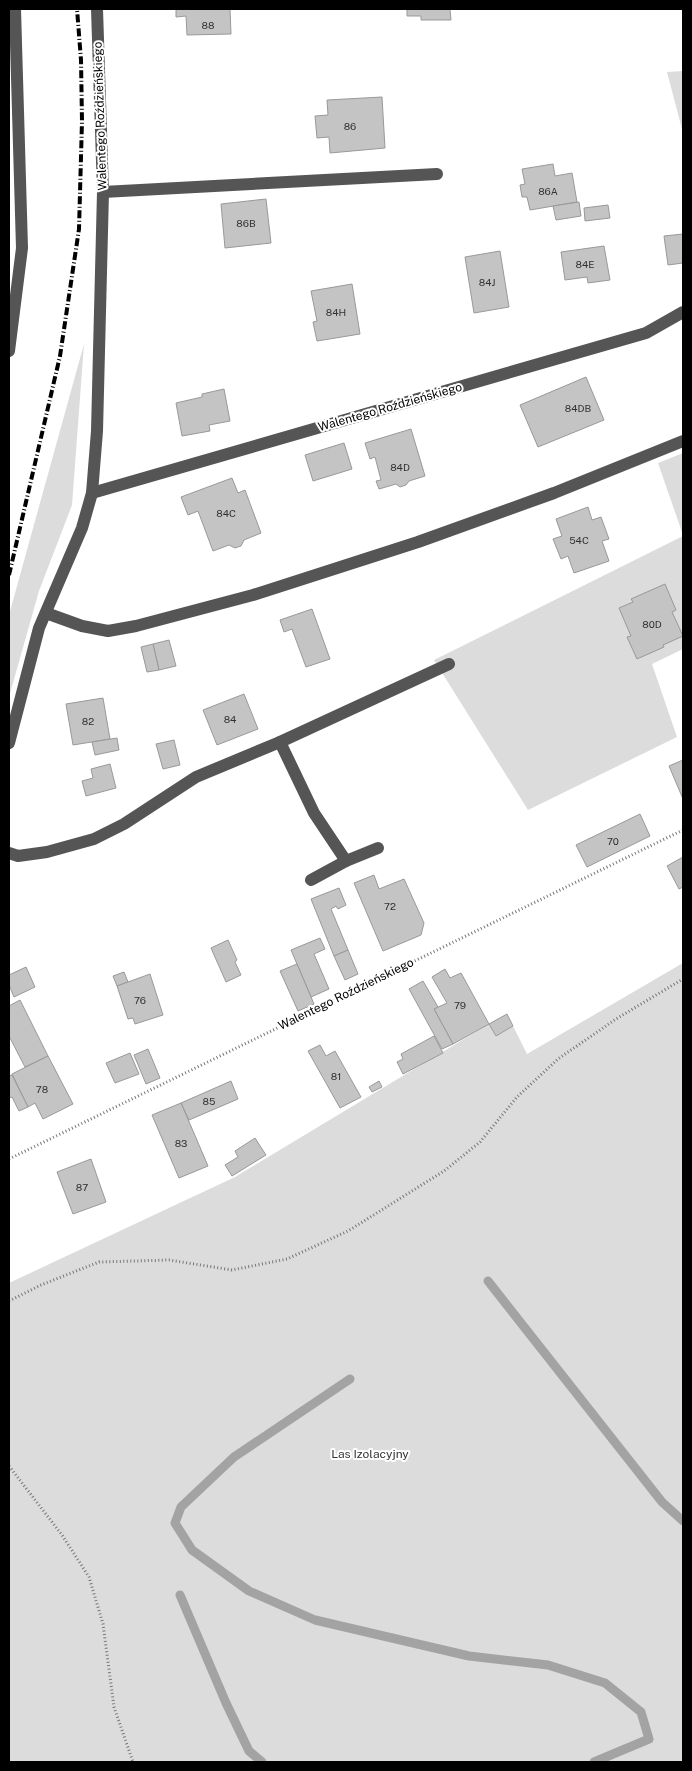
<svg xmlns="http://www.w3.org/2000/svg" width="692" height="1771" font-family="'Public Sans',sans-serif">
<rect width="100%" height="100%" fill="#fff"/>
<g fill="#dcdcdc">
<path d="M683 71V133L667 72Z"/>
<path d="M84 344 72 505 39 591 9 697V615Z"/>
<path d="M683 453V535L658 463Z"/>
<path d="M683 536V649L652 664 677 737 528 810 434 660Z"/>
<path d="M683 963V1762H9V1283L235 1177 489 1024 496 1036 513 1026 527 1054Z"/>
</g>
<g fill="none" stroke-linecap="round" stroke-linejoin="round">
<g stroke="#a3a3a3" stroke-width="9">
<path d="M488 1281 662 1502 683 1521"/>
<path d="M350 1379 234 1457 181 1507 175 1523 192 1550 249 1591 315 1620 469 1656 548 1665 605 1683 641 1712 649 1739 594 1762"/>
<path d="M180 1595 226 1703 249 1751 262 1762"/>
</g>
</g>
<g fill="#c4c4c4" stroke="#999">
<path d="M176 9H230L231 34 187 35 186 16 176 17Z"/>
<path d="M407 9H450L451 20H421V16H407Z"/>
<path d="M382 97 385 148 330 153 329 137 317 138 315 116 328 115 327 100Z"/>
<path d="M553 164 555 176 572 173 577 202 530 210 527 197H522L520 185 525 184 522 169Z"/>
<path d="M266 199 271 243 225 248 221 204Z"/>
<path d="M579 202 581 216 556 220 553 206Z"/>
<path d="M608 205 610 218 585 221 584 208Z"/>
<path d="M683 234V263L668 265 664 236Z"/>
<path d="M604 246 610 280 588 283 587 277 565 280 561 252Z"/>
<path d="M500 251 509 307 474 313 465 257Z"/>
<path d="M352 284 360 334 317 341 313 322 317 321 311 291Z"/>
<path d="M586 377 604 420 538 447 520 405Z"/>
<path d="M224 389 230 421 209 425 210 431 182 436 176 403 202 397V394Z"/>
<path d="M411 429 425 476 409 481 406 485 400 487 396 484 379 489 376 481 381 480 375 457 370 459 365 443Z"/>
<path d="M344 443 352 469 313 481 305 455Z"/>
<path d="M232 478 238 493 245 490 261 533 244 540 241 546 235 548 229 545 213 551 198 511 188 515 181 497Z"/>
<path d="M588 507 592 520 601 517 609 539 602 541 609 561 574 573 568 556 561 559 553 539 562 536 556 519Z"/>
<path d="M665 584 676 610 672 612 683 636 663 645 664 647 637 659 627 637 631 636 619 608 633 602 631 599Z"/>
<path d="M312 609 330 659 306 667 292 629 284 632 280 620Z"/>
<path d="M169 640 176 666 159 670 153 644Z"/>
<path d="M153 644 159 670 147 672 141 647Z"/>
<path d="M244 694 258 729 217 745 203 710Z"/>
<path d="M103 698 110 739 73 745 66 704Z"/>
<path d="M117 738 119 750 95 755 92 742Z"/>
<path d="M174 740 180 765 163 769 156 744Z"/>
<path d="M683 760V799L669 766Z"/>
<path d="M110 764 116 788 86 796 82 781 93 778 91 769Z"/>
<path d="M640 814 650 836 587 867 576 845Z"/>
<path d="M683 857V887L679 889 667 866Z"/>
<path d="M374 875 379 889 404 879 424 923 421 935 383 951 354 883Z"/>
<path d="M339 888 346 905 338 909 336 906 331 909 348 950 334 956 311 899Z"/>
<path d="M320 938 325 949 314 954 329 989 311 997 291 950Z"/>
<path d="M228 940 237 960 235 962 241 975 226 982 211 948Z"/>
<path d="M348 950 358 974 345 980 334 956Z"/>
<path d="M297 964 314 1004 298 1011 280 971Z"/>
<path d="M26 967 35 987 14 997 9 985V975Z"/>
<path d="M445 969 450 978 461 973 489 1024 453 1044 434 1009 447 1003 432 977Z"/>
<path d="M124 972 128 982 117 986 113 976Z"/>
<path d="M150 974 163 1015 135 1024 133 1018 128 1019 117 986Z"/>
<path d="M423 981 438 1007 434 1009 453 1044 442 1049 409 989Z"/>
<path d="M20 1000 48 1056 25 1067 9 1036V1006Z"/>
<path d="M507 1014 513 1026 496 1036 489 1024Z"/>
<path d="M434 1036 443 1053 403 1074 397 1062 403 1059 401 1054Z"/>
<path d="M320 1045 326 1056 335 1051 361 1097 340 1108 308 1051Z"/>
<path d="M148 1049 160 1078 146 1084 134 1055Z"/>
<path d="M130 1053 139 1074 115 1083 106 1063Z"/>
<path d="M48 1056 73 1104 43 1119 35 1103 28 1107 12 1074Z"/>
<path d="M12 1075 28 1107 19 1111 12 1097 9 1098V1076Z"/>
<path d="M231 1081 238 1099 189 1120 181 1103Z"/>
<path d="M379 1081 382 1087 372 1092 369 1087Z"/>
<path d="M181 1103 208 1166 179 1178 152 1115Z"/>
<path d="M255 1138 266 1155 232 1176 225 1165 238 1157 235 1151Z"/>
<path d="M91 1159 106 1202 73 1214 57 1172Z"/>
</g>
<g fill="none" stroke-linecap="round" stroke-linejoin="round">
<g stroke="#777" stroke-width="3" stroke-dasharray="1 2.5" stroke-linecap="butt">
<path d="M9 1159 683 830"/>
<path d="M9 1301 41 1285 99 1262 169 1260 232 1270 287 1259 348 1231 444 1171 480 1142 517 1097 558 1059 616 1019 683 979"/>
<path d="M9 1466 62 1535 89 1577 103 1624 114 1707 133 1762"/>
</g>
<g stroke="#555" stroke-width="12">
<path d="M103 192 437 174"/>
<path d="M9 351 22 248 15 9"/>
<path d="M92 493 646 333 683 312"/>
<path d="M46 613 82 626 108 631 136 626 253 595 418 542 554 493 683 441"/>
<path d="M280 742 314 813 346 861"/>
<path d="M9 743 39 628 82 528 92 493 97 431 103 192 97 9"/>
<path d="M9 853 18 856 47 852 94 839 124 824 196 777 280 742 449 664"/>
<path d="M311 880 346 861 378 848"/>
</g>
<path stroke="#000" stroke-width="4" stroke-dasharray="8 2.5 1 2.5" stroke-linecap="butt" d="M9 575 60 356 79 229 82 121 81 60 77 9"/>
</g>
<g text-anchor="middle" stroke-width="4" stroke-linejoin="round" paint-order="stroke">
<g font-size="10" fill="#313131">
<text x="208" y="29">88</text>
<text x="350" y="130">86</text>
<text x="548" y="195">86A</text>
<text x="246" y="227">86B</text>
<text x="585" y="268">84E</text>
<text x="487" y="286">84J</text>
<text x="336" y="316">84H</text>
<text x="578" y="412">84DB</text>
<text x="400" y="471">84D</text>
<text x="226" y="517">84C</text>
<text x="579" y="544">54C</text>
<text x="652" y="628">80D</text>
<text x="230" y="723">84</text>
<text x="88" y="725">82</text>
<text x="613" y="845">70</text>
<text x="390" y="910">72</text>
<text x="140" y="1004">76</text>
<text x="460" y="1009">79</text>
<text x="336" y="1080">81</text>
<text x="42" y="1093">78</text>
<text x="209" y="1105">85</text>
<text x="181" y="1147">83</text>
<text x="82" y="1191">87</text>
</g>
<g font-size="12" fill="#000" stroke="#fff">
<text transform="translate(100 116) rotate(-92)" y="4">Walentego Roździeńskiego</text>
<text transform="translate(390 407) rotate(-16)" y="4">Walentego Roździeńskiego</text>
<text transform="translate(346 994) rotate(-26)" y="4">Walentego Roździeńskiego</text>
</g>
<g font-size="12" fill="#333" stroke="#fff">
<text x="370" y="1458">Las Izolacyjny</text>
</g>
</g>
<rect width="692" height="1771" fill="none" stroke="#000000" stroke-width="20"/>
</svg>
